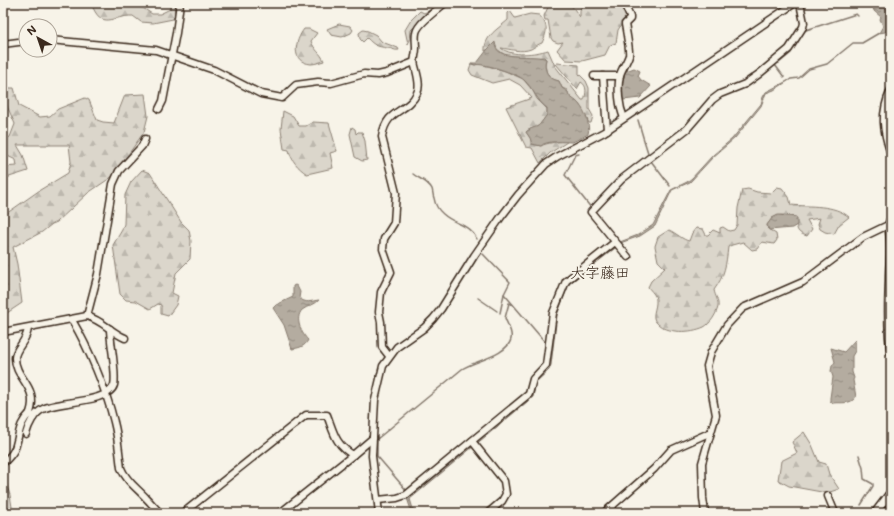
<svg xmlns="http://www.w3.org/2000/svg" width="894" height="516" font-family="Mali,'Klee One',sans-serif">
<defs>
<pattern id="forest-firs" width="22" height="20" patternUnits="userSpaceOnUse"><rect width="22" height="20" fill="#dbd6cb"/><path d="M5 1l3.5 6h-7zM16 11l3.5 6h-7z" fill="#bdb8ae"/></pattern>
<pattern id="water-ripples" width="26" height="14" patternUnits="userSpaceOnUse"><rect width="26" height="14" fill="#b4aca0"/><path d="M2 4q2-2 4 0t4 0M15 11q2-2 4 0t4 0" fill="none" stroke="#948c82"/></pattern>
</defs>
<rect width="100%" height="100%" fill="#f7f3e8"/>
<filter id="ink" filterUnits="userSpaceOnUse"><feTurbulence type="fractalNoise" baseFrequency=".025" numOctaves="2"/><feDisplacementMap in="SourceGraphic" scale="8" xChannelSelector="R" yChannelSelector="G"/><feConvolveMatrix kernelMatrix="1 2 1 2 8 2 1 2 1" color-interpolation-filters="sRGB"/></filter>
<g filter="url(#ink)">
<g fill="url(#forest-firs)" stroke="#8b8074">
<path d="M91 3H121L135 7 143 8 152 14H160L170 9V3H174L175 15 173 19 153 23 141 22 133 16C113 15 102 32 91 3Z"/>
<path d="M434 3H440L411 30 410 40 408 44 405 30 411 20 420 11 424 13 430 10Z"/>
<path d="M547 3H567L571 5 580 17V11L582 4 590 3H622L627 16 618 30 616 43 610 45 605 55 582 61 566 60 557 50 563 42 558 43 553 41 551 38 548 20H545L544 16 549 5Z"/>
<path d="M510 11 515 18 530 14 539 15C548 25 548 30 542 43 538 44 535 47 531 49 521 53 510 49 501 48 512 57 535 54 548 50L555 66 582 100H584C586 94 588 86 581 82L577 89 556 64 557 63 579 65V74L586 81 589 88V109L593 116 591 123H589L579 104 569 96 567 90 562 88 559 81 552 79 550 75 547 74 545 65 546 59 544 57 535 58 505 55 497 49 495 43 490 48 485 51C484 36 498 29 508 20V13Z"/>
<path d="M339 24 350 26 353 30 351 33 342 37 331 35 327 29Z"/>
<path d="M304 29H309L317 33 311 41C314 50 321 53 324 61 320 62 315 64 311 64 290 62 295 41 304 29Z"/>
<path d="M363 30 368 31 376 35 382 42 398 48 399 50C394 51 392 48 387 48 376 46 375 46 367 38L363 42 360 39 359 33Z"/>
<path d="M471 64 475 65 478 64 484 65 505 71 523 79 533 91 537 99 547 109V115C545 117 540 125 538 126 534 129 532 127 526 132L531 139V144L541 146C545 143 562 141 567 141V142L550 153 540 163 532 148 526 147 506 107 532 98 520 85 509 79 492 83 472 75 469 70Z"/>
<path d="M3 85 4 88H14L19 106 40 117 50 116 58 109 85 98 89 100 97 120 103 122 114 123 125 95 145 94 148 116 144 132 130 152 113 176 88 193 57 222 52 224 42 232 13 247 17 264 22 303 7 313 3 314V216L40 190 68 173 71 162 69 145H17L23 155 28 171 3 179V167L17 166 16 160 3 154V141L10 137 15 124 3 97Z"/>
<path d="M283 111 293 116 299 126H306L313 122 329 123 337 151 330 153 333 168 307 174C298 168 291 160 289 150L284 149 281 129Z"/>
<path d="M352 127 355 129 356 134 358 132H362L365 141 367 160 362 161 355 157 350 134Z"/>
<path d="M142 170 150 173 181 222 189 230 191 241 190 259 176 273 172 293 178 296 176 305 168 316 161 314V305L158 304 150 309 136 301 126 300 120 294 113 245 122 230 124 224 125 195 131 182Z"/>
<path d="M777 187 782 188 789 197 791 205C810 207 834 204 849 217L839 225 834 234 825 232 820 229 818 224 820 218 807 220 812 229 807 236C794 232 798 228 795 217 781 214 776 213 767 225L768 229 776 234 777 240 774 244 762 242 757 249 752 250 743 242 732 245 728 247C726 265 725 275 714 290 715 296 719 301 718 307 716 315 710 324 704 327 691 333 667 334 657 323 650 317 657 308 656 300 656 295 651 291 648 287L651 281 665 268 658 261 655 246 658 237 669 230C676 233 683 240 689 241L692 233 696 228 703 229 706 235H708L713 230 720 233V228L723 227 729 231 734 230 737 225 738 208 742 190 748 189 757 192 771 193Z"/>
<path d="M804 432 812 445 819 462 826 464 829 474 839 489 827 493 789 486 778 480 781 461 797 453 792 442Z"/>
<path d="M3 473 10 495 13 513H3Z"/>
</g>
<g fill="url(#water-ripples)" stroke="#84786c">
<path d="M872 3H891V25L885 32 879 33 883 26 880 19 881 17 874 11Z"/>
<path d="M495 42C493 63 537 53 546 59 543 70 548 79 559 81L562 88 568 92C569 97 572 98 576 101 584 108 591 124 588 134 585 136 573 142 572 142 565 142 546 140 541 146L532 144 530 138 526 132C532 127 535 128 538 126 540 125 545 117 547 115V108C537 101 533 88 524 80 518 74 482 62 475 65L471 63H477L487 50Z"/>
<path d="M634 68 640 71 638 76 641 80 651 86 640 98 623 100 622 102 620 99 622 77 626 71Z"/>
<path d="M791 79 774 90 766 93 761 106 735 138 713 157 690 182 672 190 655 226 640 236 623 242 569 284 557 315 551 365 549 370 536 382 533 397 410 499 413 509 412 513H410V507L407 498 532 395 536 379 549 366 555 315 568 283 619 243 594 211 620 242 638 235 653 225 671 190 687 182 692 178 713 155 732 139 761 104 763 97 766 92Z"/>
<path d="M778 215 796 217 797 219V225L792 228 769 230 767 225 772 218Z"/>
<path d="M295 285 297 286 300 292 299 298C306 304 311 301 319 300 315 305 307 306 302 310 294 319 302 334 308 340 305 347 298 348 292 349L284 325 273 308 276 305 293 297V286Z"/>
<path d="M855 340V351L852 356V372L854 378 853 380 856 397C850 405 841 402 833 403L830 401V398L833 377 831 371 832 366 835 362 831 348 844 352Z"/>
</g>
<g fill="none" stroke-linecap="round" stroke-linejoin="round">
<g stroke="#84786c" stroke-width="1.5">
<path d="M803 32 806 30 856 14 858 16"/>
<path d="M779 63 791 53V50"/>
<path d="M775 65 784 77"/>
<path d="M791 79 799 78 809 69 827 64 853 43H862L879 33"/>
<path d="M638 120 643 137 649 156"/>
<path d="M579 154 575 155 565 175 592 209"/>
<path d="M651 161 670 186"/>
<path d="M413 174C419 179 428 181 432 189 433 192 433 196 434 198 435 204 438 210 443 214 455 225 468 223 477 239"/>
<path d="M483 254 510 282 504 294 500 313"/>
<path d="M504 294 545 342"/>
<path d="M478 298 497 311"/>
<path d="M859 455 863 468 864 479 873 484V486L861 505"/>
<path d="M407 491 377 456V439L462 369C474 361 508 355 511 339 513 332 507 324 505 318L509 303 513 305"/>
<path d="M859 513V512"/>
</g>
<defs>
<g id="minor">
<path d="M50 40 156 50 214 70 261 94 282 98 296 85 318 82 331 83 364 74 378 75 387 73 414 62"/>
<path d="M3 44 26 41"/>
<path d="M594 76H620"/>
<path d="M603 76 607 130"/>
<path d="M891 90C880 113 883 131 891 154"/>
<path d="M159 109 163 101 176 33 180 3"/>
<path d="M624 118C619 106 617 89 620 75 622 68 627 62 629 55 630 51 626 30 625 24L630 19V17L624 3"/>
<path d="M888 225C892 244 889 261 889 280 888 303 887 333 891 354"/>
<path d="M628 257 591 212 622 179 687 129 712 100 720 94 745 84 759 74 789 49 803 27 804 23 800 3"/>
<path d="M87 316 98 274 113 184 119 171 142 146 145 139"/>
<path d="M72 320C89 349 106 389 114 422 118 437 119 453 121 468 126 481 137 488 146 498 151 503 155 508 160 513"/>
<path d="M28 328C27 342 15 348 15 358 15 379 39 386 30 413L33 418"/>
<path d="M3 332 87 316C103 321 111 332 125 338"/>
<path d="M389 356 382 347 381 322 379 312 381 292 391 272 383 249 384 239 394 223 396 193 382 137C386 108 408 113 417 93 421 86 417 74 415 66 413 60 416 55 416 48 416 43 415 38 416 33 417 24 438 9 445 3"/>
<path d="M26 434C28 426 34 413 43 409 57 401 109 403 114 385 117 374 110 342 110 329"/>
<path d="M472 441 504 481 506 494 502 501 488 513"/>
<path d="M3 463C8 459 15 451 16 445 20 431 19 424 30 413"/>
<path d="M828 496 835 513"/>
<path d="M378 500 397 498 406 495 529 394 533 379 546 365 553 313 566 281 615 242"/>
<path d="M183 513 306 415H327C334 433 335 444 353 455L373 438"/>
<path d="M280 513 353 455"/>
<path d="M379 513 372 456 375 400 383 366 397 347 424 328 433 319 441 309 474 256 501 217 518 195 546 164 558 156 604 132 795 3"/>
<path d="M604 513 654 469 671 450 709 433"/>
<path d="M705 513 703 498 702 463 716 415 707 366 711 352 727 325 743 308 803 282 863 237 888 225 891 217"/>
</g>
<path id="major" d="M875 513 891 492"/>
</defs>
<use href="#minor" stroke="#3b2a1e" stroke-width="9"/>
<use href="#major" stroke="#3b2a1e" stroke-width="10"/>
<use href="#minor" stroke="#f7f3e8" stroke-width="6"/>
<use href="#major" stroke="#f7f3e8" stroke-width="7"/>
</g>
</g>
<g text-anchor="middle" stroke-width="4" stroke-linejoin="round" paint-order="stroke">
<g font-size="15" fill="#3b2a1e" stroke="#f7f3e8">
<text x="600" y="278">大字藤田</text>
</g>
</g>
<rect width="894" height="516" fill="none" stroke="#f7f3e8" stroke-width="16"/>
<rect x="8" y="8" width="878" height="500" fill="none" stroke="#3b2a1e" stroke-width="1.5" filter="url(#ink)"/>
<g transform="translate(38 38) rotate(320)"><circle r="19" fill="#f7f3e8" stroke="#aca397"/>
<path d="M0-3L7 15L0 10L-7 15Z" fill="#3b2a1e"/>
<text y="-6" font-size="11" font-weight="bold" text-anchor="middle" fill="#3b2a1e">N</text>
</g>
</svg>
